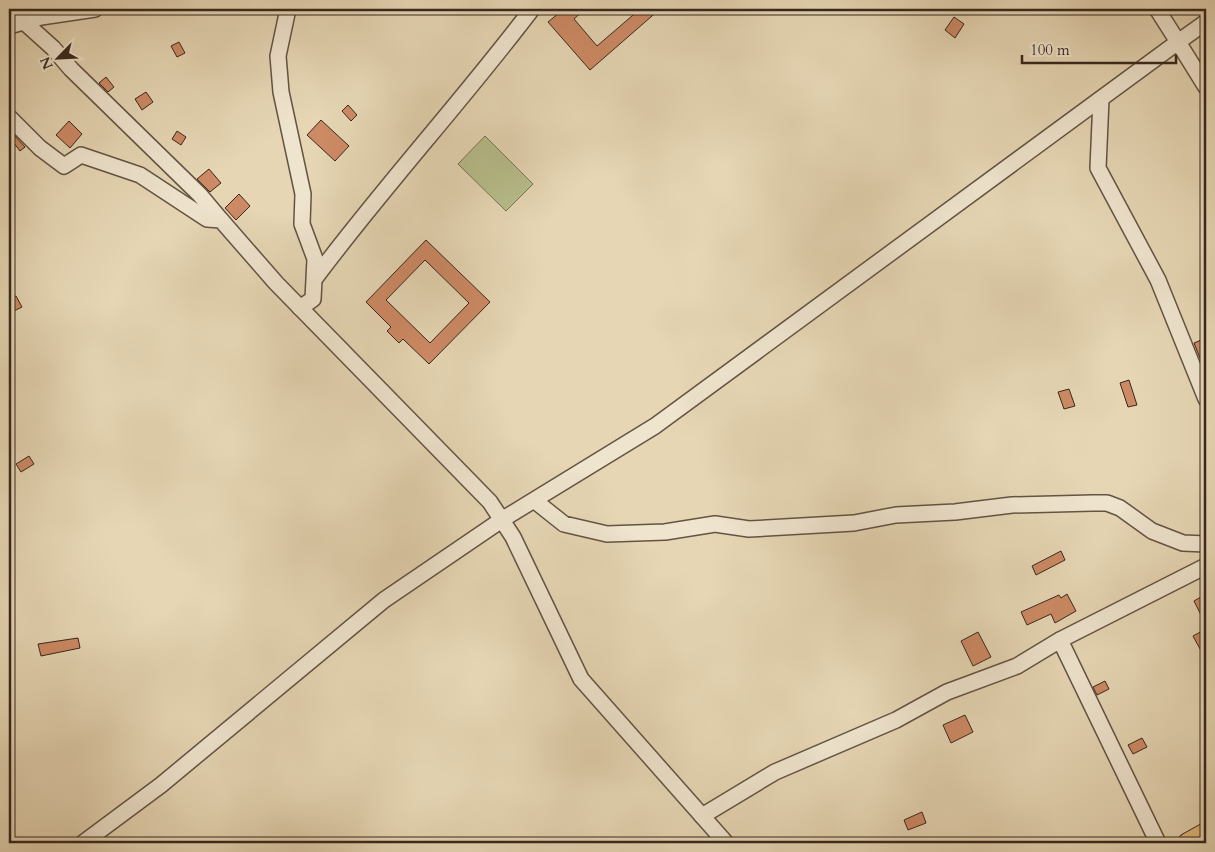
<svg xmlns="http://www.w3.org/2000/svg" width="1215" height="852" font-family="Cardo,serif">
<rect width="100%" height="100%" fill="#e6d6b4"/>
<filter id="stains"><feTurbulence type="fractalNoise" baseFrequency=".004" numOctaves="4"/><feColorMatrix values="0 0 0 0 .2 0 0 0 0 .09 0 0 0 0 .02 0 0 0 .5 -.17"/></filter>
<radialGradient id="worn" r=".72"><stop offset=".6" stop-color="#630" stop-opacity="0"/><stop offset="1" stop-color="#630" stop-opacity=".3"/></radialGradient>
<path fill="#b7bd8c" stroke="#777256" d="M485 136 533 184 506 211 458 164Z"/>
<g fill="#cd8a65" stroke="#37281f" fill-rule="evenodd">
<path d="M564 9H585L574 19 597 46 640 9H660L590 70 548 22Z"/>
<path d="M954 17 964 24 955 38 945 30Z"/>
<path d="M179 42 185 53 177 57 171 46Z"/>
<path d="M106 77 114 87 108 92 99 83Z"/>
<path d="M146 92 153 102 142 110 135 99Z"/>
<path d="M348 105 357 115 351 121 342 111Z"/>
<path d="M321 120 349 146 335 161 307 135Z"/>
<path d="M69 121 82 134 70 148 56 135Z"/>
<path d="M177 131 186 137 181 145 172 139Z"/>
<path d="M14 135 25 147 20 151 10 138Z"/>
<path d="M209 169 221 183 210 192 197 179Z"/>
<path d="M239 194 250 206 236 220 225 208Z"/>
<path d="M426 240 490 302 429 364 403 339 399 343 387 331 391 327 366 302ZM425 260 469 303 430 343 386 300Z"/>
<path d="M16 296 22 307 14 311 9 299Z"/>
<path d="M1206 338V355L1200 358 1194 343Z"/>
<path d="M1129 380 1137 405 1128 407 1120 383Z"/>
<path d="M1069 389 1075 406 1064 409 1058 392Z"/>
<path d="M29 456 34 464 21 472 16 464Z"/>
<path d="M1061 551 1065 560 1036 575 1032 566Z"/>
<path d="M1067 594 1076 611 1055 623 1051 614 1027 625 1021 612 1059 595 1061 598Z"/>
<path d="M1206 594V625L1194 601Z"/>
<path d="M1206 629V660L1193 636Z"/>
<path d="M978 632 991 657 973 666 961 641Z"/>
<path d="M78 638 80 648 41 656 38 644Z"/>
<path d="M1105 681 1109 689 1097 695 1093 687Z"/>
<path d="M965 715 973 732 951 743 943 725Z"/>
<path d="M1142 738 1147 747 1133 754 1128 745Z"/>
<path d="M922 812 926 823 908 830 904 820Z"/>
</g>
<g fill="none" stroke-linecap="round" stroke-linejoin="round">
<defs>
<g id="minor">
<path d="M14 9 23 21 53 48 71 69 200 195 221 220"/>
<path d="M288 9 278 56 281 92 303 194 302 224 315 259 313 299 300 308"/>
<path d="M1206 22 1178 42 1206 87"/>
<path d="M9 26 41 17 95 9"/>
<path d="M1101 99 1098 168 1158 280 1206 399"/>
<path d="M9 117 40 148 64 166 81 155 140 175 207 219 221 220 276 283 490 502 513 537 581 679 726 843"/>
<path d="M316 277C385 185 463 100 532 9"/>
<path d="M535 501 564 524 607 534 665 532 715 524 749 529 854 523 896 515 955 512 1012 505 1093 503H1107L1120 508 1152 531 1183 543 1206 544"/>
<path d="M1060 640 1158 843"/>
<path d="M702 816 775 772 896 720 947 692 1017 666 1060 640 1206 566"/>
<path d="M83 843 161 785 384 600 503 519 655 426 1178 42 1157 9"/>
</g>
<path id="major" d="M1188 843 1206 833"/>
</defs>
<use href="#minor" stroke="#635444" stroke-width="18"/>
<use href="#major" stroke="#37281f" stroke-width="22"/>
<use href="#minor" stroke="#efe4ce" stroke-width="15"/>
<use href="#major" stroke="#e3bb7a" stroke-width="20"/>
</g>
<rect width="1215" height="852" fill="none" stroke="#e6d6b4" stroke-width="30"/>
<rect x="10" y="10" width="1195" height="832" fill="none" stroke="#37281f" stroke-width="2.5"/>
<rect x="15" y="15" width="1185" height="822" fill="none" stroke="#37281f"/>
<g transform="translate(58 58) rotate(246)" stroke="#efe4ce" stroke-width="4" paint-order="stroke">
<path d="M0-4L9 19L0 12L-9 19Z" fill="#37281f"/>
<text y="-8" font-size="14" font-weight="bold" text-anchor="middle" fill="#37281f">N</text>
</g>
<path d="M1022 55v8h154v-8" fill="none" stroke="#37281f" stroke-width="2.5"/>
<text x="1030" y="55" font-size="15" fill="#37281f" stroke="#efe4ce" stroke-width="4" paint-order="stroke">100 m</text>
<rect width="100%" height="100%" filter="url(#stains)"/>
<rect width="100%" height="100%" fill="url(#worn)"/>
</svg>
